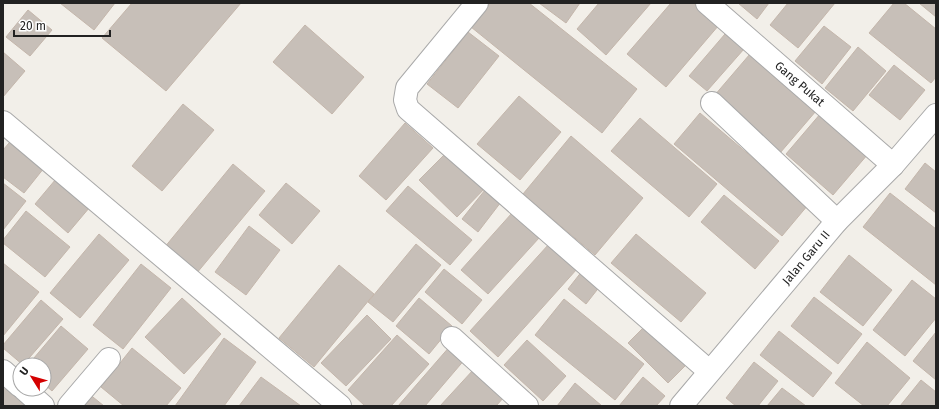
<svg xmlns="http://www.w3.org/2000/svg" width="939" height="409" font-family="'Fira Sans',sans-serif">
<rect width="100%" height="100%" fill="#f2efe9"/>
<g fill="#c7bfb8" stroke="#c4b6ab">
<path d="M60 3H115L94 30Z"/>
<path d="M132 3H241L166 91 102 38Z"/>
<path d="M490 3H529L637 89 602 133 471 27Z"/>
<path d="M539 3H580L566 23Z"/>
<path d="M599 3H651L606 55 577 29Z"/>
<path d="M671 3H693L719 25 666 87 627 54Z"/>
<path d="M738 3H769L757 19Z"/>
<path d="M788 3H835L798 48 770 25Z"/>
<path d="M894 3H904L936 29V77L931 83 869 33Z"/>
<path d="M919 3H936V17Z"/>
<path d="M28 10 52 30 30 56 6 37Z"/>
<path d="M305 25 364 77 332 114 273 62Z"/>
<path d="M824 26 851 47 822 84 795 61Z"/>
<path d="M468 32 499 56 458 108 427 84Z"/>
<path d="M725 34 744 49 707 91 689 76Z"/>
<path d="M858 47 886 71 853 111 825 88Z"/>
<path d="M3 52 25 71 3 97Z"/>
<path d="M750 54 816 111 780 153 714 96Z"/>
<path d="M894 65 925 90 900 120 869 95Z"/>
<path d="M519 96 561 132 520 180 477 144Z"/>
<path d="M183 104 214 130 162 191 132 166Z"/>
<path d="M700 113 808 205 782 236 674 144Z"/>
<path d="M821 113 868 154 833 195 786 154Z"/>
<path d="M640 118 717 184 689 217 611 151Z"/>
<path d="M405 123 433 148 386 200 359 176Z"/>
<path d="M15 136 48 163 24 193 3 177V150Z"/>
<path d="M571 136 643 198 595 255 523 194Z"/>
<path d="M452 147 489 184 457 217 419 180Z"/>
<path d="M925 163 936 172V213L905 189Z"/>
<path d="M233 164 265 191 196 274 164 248Z"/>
<path d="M61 173 95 201 68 233 35 204Z"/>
<path d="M3 183 26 201 3 230Z"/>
<path d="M286 183 320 211 292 244 259 215Z"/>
<path d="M408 186 472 240 450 265 386 211Z"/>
<path d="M485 190 501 202 478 232 462 219Z"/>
<path d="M890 193 936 229V285L863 227Z"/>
<path d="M724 195 779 241 755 269 701 222Z"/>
<path d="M26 211 70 247 45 277 3 243V240Z"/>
<path d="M512 213 539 238 488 294 461 270Z"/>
<path d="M249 226 280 250 246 295 215 272Z"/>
<path d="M99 234 129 260 80 318 50 293Z"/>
<path d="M636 234 706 293 681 322 611 263Z"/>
<path d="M416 244 441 265 393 322 368 302Z"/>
<path d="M549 244 577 269 498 357 470 331Z"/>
<path d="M849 255 892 290 863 326 820 292Z"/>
<path d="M3 263 39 292 3 336Z"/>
<path d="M141 264 171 288 123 349 93 325Z"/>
<path d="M339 265 374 294 314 367 279 338Z"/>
<path d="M586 266 604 281 586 304 568 289Z"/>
<path d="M444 269 482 300 462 324 425 292Z"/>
<path d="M912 280 936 299V318L905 356 873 330Z"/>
<path d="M814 297 862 334 838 364 791 326Z"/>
<path d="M182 298 221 334 184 374 145 337Z"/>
<path d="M419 298 452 326 429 354 396 326Z"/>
<path d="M564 299 644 364 615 400 535 335Z"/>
<path d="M41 300 63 319 23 365 3 348V345Z"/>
<path d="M367 315 391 339 346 386 321 363Z"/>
<path d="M646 325 687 364 668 383 628 343Z"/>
<path d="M61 326 88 349 52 391 44 384V365H28Z"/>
<path d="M779 331 832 373 813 397 760 355Z"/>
<path d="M936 332V380L913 361Z"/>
<path d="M397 335 429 364 391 406H365L348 390Z"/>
<path d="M224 338 256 362 224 406H175Z"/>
<path d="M527 340 566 376 543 401 504 365Z"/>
<path d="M867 342 910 378 887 406H864L835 383Z"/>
<path d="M451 345 466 358 425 406H398Z"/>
<path d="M132 348 181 388 166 406H124L101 387Z"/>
<path d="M754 362 778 381 758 406H736L726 398Z"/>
<path d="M474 369 505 396 496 406H440Z"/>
<path d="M261 377 301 406H239Z"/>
<path d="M643 377 665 396 656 406H619Z"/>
<path d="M921 380 936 392V406H900Z"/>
<path d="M575 383 602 406H557Z"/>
<path d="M3 386 29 406H3Z"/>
<path d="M782 388 806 406H767Z"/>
<path d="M88 393 104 406H77Z"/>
</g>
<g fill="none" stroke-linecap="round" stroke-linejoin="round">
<defs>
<g id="minor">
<path d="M477 3 407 88 405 100 408 109 709 371"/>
<path id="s1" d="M707 3 893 165"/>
<path d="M712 103 837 221"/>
<path d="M3 122 340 406"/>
<path d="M452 338 527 406"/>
<path d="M3 371 20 386"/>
<path d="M24 389 43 406"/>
<path d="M69 406 109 359"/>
<path id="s2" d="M681 406 837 221 893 165 936 115"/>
</g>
</defs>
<use href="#minor" stroke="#a9a9a9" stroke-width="24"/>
<use href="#minor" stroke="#fff" stroke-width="22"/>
</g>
<g text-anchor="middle" stroke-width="3" stroke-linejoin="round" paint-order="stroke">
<g font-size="12" fill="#222" stroke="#fff">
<text dy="4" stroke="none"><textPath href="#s1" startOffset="123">Gang Pukat</textPath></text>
<text dy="4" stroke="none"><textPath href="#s2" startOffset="194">Jalan Garu II</textPath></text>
</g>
</g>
<rect width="939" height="409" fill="none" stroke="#222222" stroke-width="8"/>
<g transform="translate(32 377) rotate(307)"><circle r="19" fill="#ffffff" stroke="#a7a7a7"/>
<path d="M0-3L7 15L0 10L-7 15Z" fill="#d40000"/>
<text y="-6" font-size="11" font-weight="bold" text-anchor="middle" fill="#222222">U</text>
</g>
<path d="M14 30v6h96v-6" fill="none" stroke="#222222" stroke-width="2"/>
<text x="20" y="30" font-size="12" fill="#222222" stroke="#ffffff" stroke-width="3" paint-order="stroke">20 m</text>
</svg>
